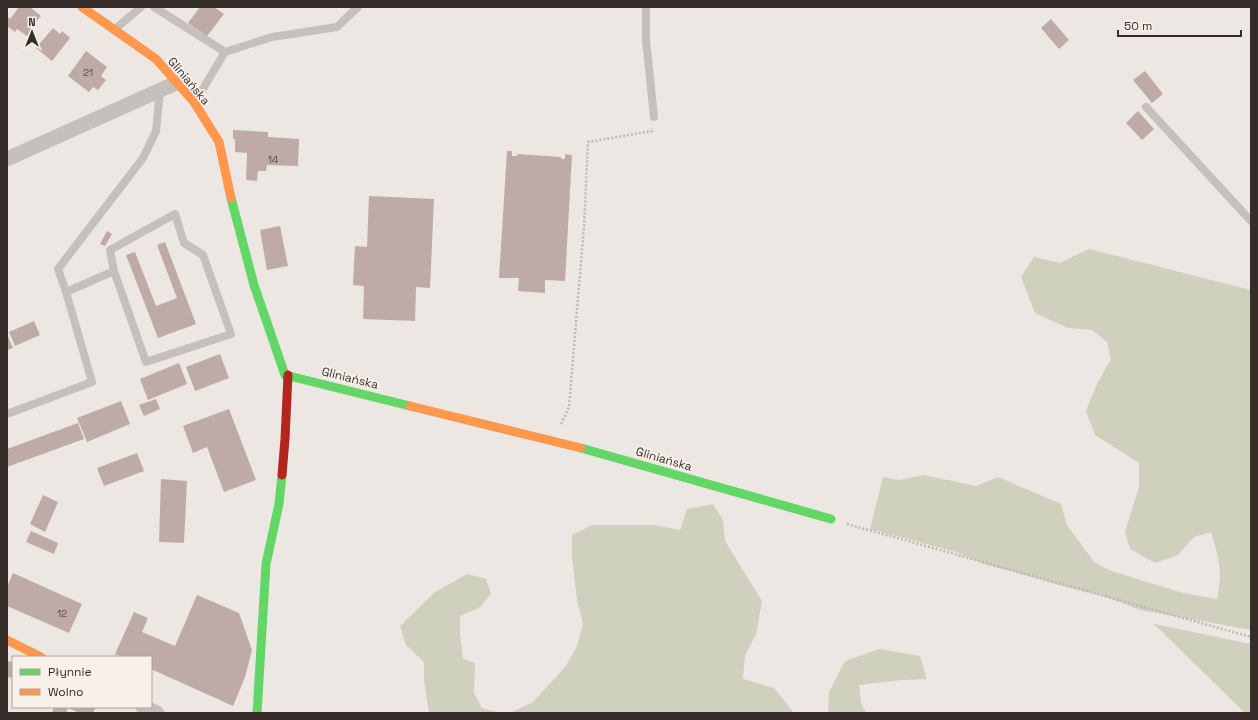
<svg xmlns="http://www.w3.org/2000/svg" width="1258" height="720" font-family="'Space Grotesk',sans-serif">
<rect width="100%" height="100%" fill="#ece7e3"/>
<g fill="#cfd0be">
<path d="M1089 249 1251 290V630L1140 610 1107 597 1055 584 1024 575 984 564 956 552 870 529 883 477 899 480 924 475 976 486 998 477 1061 504 1067 525 1094 562 1111 571 1183 593 1217 599C1223 572 1219 558 1211 532L1194 537 1178 555 1155 563 1130 549 1125 532 1139 487V463L1095 435 1086 411 1097 384 1111 359 1107 342 1092 330 1068 328 1035 313 1021 277 1034 257 1060 263Z"/>
<path d="M713 504 723 520 725 541 762 601 756 635 745 655 743 679 774 688 794 713H510L533 702 566 666 577 646 583 624 577 600 572 558V535L592 525H654L680 530 687 509Z"/>
<path d="M467 574 486 579 491 594 479 608 460 616V633L463 659 475 663 474 693 482 708 500 713H429L424 680V662L406 645 400 626 435 592Z"/>
<path d="M1154 624 1251 644V713H1245Z"/>
<path d="M879 649 920 656 927 679 902 680 859 685 861 703 866 713H828L829 692 845 661Z"/>
</g>
<g fill="#beaaa6">
<path d="M19 7H30L41 16 33 25 35 26 27 36 17 29 15 32 7 26V19L8 17 10 19Z"/>
<path d="M200 7H214L224 14 207 36 188 23Z"/>
<path d="M1051 19 1069 40 1059 49 1041 28Z"/>
<path d="M53 28 60 34 62 31 70 38 52 61 36 48Z"/>
<path d="M86 51 107 67 101 76 106 80 98 90 93 87 89 92 68 76Z"/>
<path d="M1145 71 1163 94 1152 103 1133 80Z"/>
<path d="M1138 111 1154 129 1142 140 1126 123Z"/>
<path d="M233 130 268 132V137L299 139 298 166 267 165 266 171H258L257 181 246 180 247 153 235 152V139H233Z"/>
<path d="M507 151H512V156H517V154L561 157V159H565V154L572 155 565 281 545 280V293L518 291 519 278H499Z"/>
<path d="M369 196 434 199 430 288 416 287 415 321 363 319 364 286 353 285 355 246 367 247Z"/>
<path d="M280 226 288 266 267 270 260 230Z"/>
<path d="M107 231 112 234 105 246 100 244Z"/>
<path d="M165 242 196 324 158 338 126 255 135 252 156 306 177 298 157 245Z"/>
<path d="M34 321 40 335 15 346 9 332Z"/>
<path d="M7 334 13 348 7 350Z"/>
<path d="M220 354 229 378 195 391 186 367Z"/>
<path d="M179 363 187 384 148 400 140 379Z"/>
<path d="M156 399 160 409 144 416 139 405Z"/>
<path d="M121 401 130 424 87 442 77 418Z"/>
<path d="M229 409 256 480 224 492 207 447 193 453 183 426Z"/>
<path d="M78 423 84 439 7 467V449Z"/>
<path d="M137 453 144 471 104 486 97 468Z"/>
<path d="M161 479 187 481 184 543 159 542Z"/>
<path d="M43 495 58 502 45 532 30 524Z"/>
<path d="M31 531 58 543 54 554 26 542Z"/>
<path d="M13 573 82 604 69 633 7 606V587Z"/>
<path d="M197 595 239 613 252 650 245 677 233 706 151 669V657H123L115 654 134 612 148 618 142 632 175 646Z"/>
<path d="M7 661 13 662V678L7 677Z"/>
<path d="M54 707H96L93 713H80L68 708 66 713H52Z"/>
</g>
<g fill="none" stroke-linecap="round" stroke-linejoin="round">
<g stroke="#bfb8b4" stroke-width="2.5" stroke-dasharray="2 2" stroke-linecap="butt">
<path d="M561 424 569 407 584 226 588 142 652 131V128"/>
<path d="M847 524 1251 637"/>
</g>
<g stroke="#c6c0bc" stroke-width="8">
<path d="M154 7 225 52"/>
<path d="M646 7V40L654 117"/>
<path d="M114 30 141 7"/>
<path d="M195 102 225 52 272 37 337 27 358 7"/>
<path d="M1146 107 1251 221"/>
<path d="M114 271 110 250 175 214 184 243 203 255 231 334 146 362 114 271 66 292 58 269 143 158 156 131 160 90"/>
<path d="M7 414 92 382 66 292"/>
</g>
<g stroke="#c6c0bc" stroke-width="15">
<path d="M7 159 176 83"/>
<path d="M143 707 157 713"/>
</g>
<g stroke="#63d668" stroke-width="9">
<path d="M231 198 254 285 285 375 410 406"/>
<path d="M581 448 831 519"/>
<path d="M257 713 266 564 279 504 282 475"/>
</g>
<g stroke="#ff974d" stroke-width="9">
<path d="M82 7 156 59 194 102 219 142 231 198"/>
<path d="M410 406 581 448"/>
<path d="M7 640 41 657"/>
</g>
<path stroke="#b3261e" stroke-width="9" d="M282 475 285 439 288 375"/>
</g>
<g text-anchor="middle" stroke-width="3.5" stroke-linejoin="round" paint-order="stroke">
<g font-size="10" fill="#584c49">
<text x="88" y="76">21</text>
<text x="273" y="163">14</text>
<text x="62" y="617">12</text>
</g>
<g font-size="12" fill="#362d2a" stroke="#f8f1eb">
<text transform="translate(189 81) rotate(50)" y="4">Gliniańska</text>
<text transform="translate(350 378) rotate(14)" y="4">Gliniańska</text>
<text transform="translate(664 459) rotate(16)" y="4">Gliniańska</text>
</g>
</g>
<rect width="1258" height="720" fill="none" stroke="#362d2a" stroke-width="16"/>
<rect x="12" y="656" width="140" height="52" fill="#f8f1eb" stroke="#aaa39e"/>
<rect x="20" y="669" width="20" height="6" fill="#63d668" stroke="#aaa39e"/>
<text x="48" y="676" font-size="12" fill="#362d2a">Płynnie</text>
<rect x="20" y="689" width="20" height="6" fill="#ff974d" stroke="#aaa39e"/>
<text x="48" y="696" font-size="12" fill="#362d2a">Wolno</text>
<g transform="translate(32 32)" stroke="#f8f1eb" stroke-width="3" paint-order="stroke">
<path d="M0-3L7 15L0 10L-7 15Z" fill="#362d2a"/>
<text y="-6" font-size="11" font-weight="bold" text-anchor="middle" fill="#362d2a">N</text>
</g>
<path d="M1118 30v6h123v-6" fill="none" stroke="#362d2a" stroke-width="2"/>
<text x="1124" y="30" font-size="12" fill="#362d2a" stroke="#f8f1eb" stroke-width="3" paint-order="stroke">50 m</text>
</svg>
